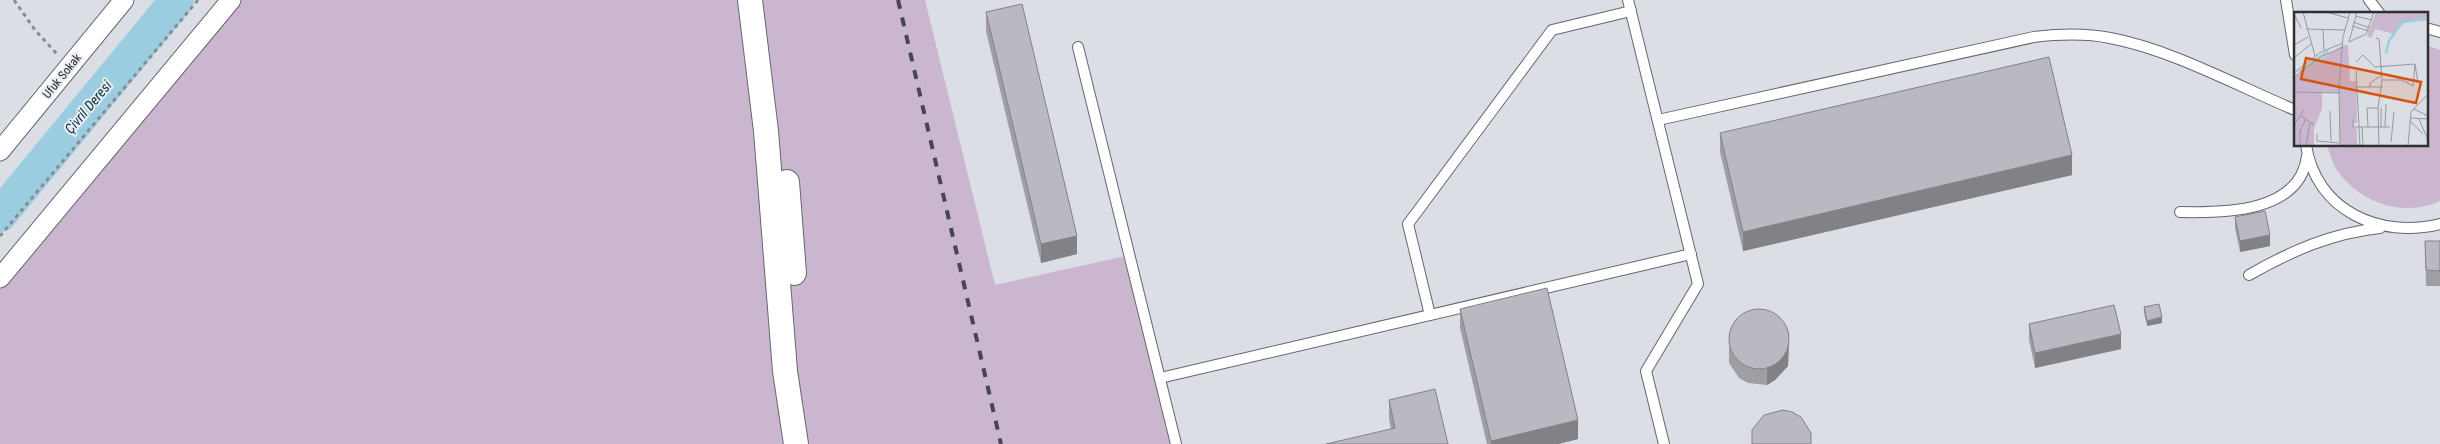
<svg xmlns="http://www.w3.org/2000/svg" width="2440" height="444" font-family="'Roboto Condensed',sans-serif">
<rect width="100%" height="100%" fill="#dcdee6"/>
<g fill="#cbb6cf">
<path d="M231 0H925L995 285 1130 255 1176 444H0V278Z"/>
<path d="M2426 45 2440 50V201C2403 218 2360 203 2337 170 2332 163 2330 153 2327 145H2426Z"/>
</g>
<g fill="none" stroke-linecap="round" stroke-linejoin="round">
<path stroke="#99cddf" stroke-width="34" d="M0 215 177 0"/>
<defs>
<g id="service">
<path d="M1628 0 1698 284 1646 371 1664 444"/>
<path d="M2286 0 2295 55"/>
<path d="M2369 0 2380 14"/>
<path d="M2426 28 2440 32"/>
<path d="M1078 47 1176 444"/>
<path d="M1658 120 2034 37C2059 34 2085 33 2110 38 2170 49 2238 86 2295 110"/>
<path d="M2306 145C2316 211 2380 239 2440 224"/>
<path d="M2180 212C2224 213 2300 213 2307 156"/>
<path d="M2249 275C2291 251 2332 233 2380 228"/>
<path d="M1430 315 1408 224 1552 30 1631 11"/>
<path d="M1160 378 1691 254"/>
</g>
<g id="minor">
<path d="M0 151 124 0"/>
<path d="M0 278 231 0"/>
</g>
<g id="tertiary">
<path d="M750 0 766 131 785 371 796 444"/>
<path d="M787 182 794 273"/>
</g>
</defs>
<use href="#service" stroke="#65676e" stroke-width="12"/>
<use href="#minor" stroke="#65676e" stroke-width="21"/>
<use href="#tertiary" stroke="#65676e" stroke-width="26"/>
<g stroke="#8a8b91" stroke-width="3" stroke-dasharray="4 4" stroke-linecap="butt">
<path d="M14 0 35 30 57 54"/>
<path d="M0 236 198 0"/>
</g>
<use href="#service" stroke="#fff" stroke-width="10"/>
<use href="#minor" stroke="#fff" stroke-width="19"/>
<use href="#tertiary" stroke="#fff" stroke-width="24"/>
<path stroke="#47484c" stroke-width="4" stroke-dasharray="9 9" stroke-linecap="butt" d="M898 0 1001 444"/>
</g>
<g fill="#a09ea5">
<path d="M986 12 1077 254 1041 263 986 31Z"/>
<path d="M1720 133 2072 175 1743 251 1720 152Z"/>
<path d="M2235 217 2270 246 2240 252 2235 228Z"/>
<path d="M2425 241H2440V286H2426Z"/>
<path d="M2144 307 2162 323 2147 326 2144 313Z"/>
<path d="M1460 309 1578 439 1558 444H1487L1460 328Z"/>
<path d="M2029 324 2121 349 2035 368 2029 340Z"/>
<path d="M1789 346 1788 366 1775 380 1767 385 1748 383 1739 378 1729 363V347Z"/>
<path d="M1389 400 1448 444 1391 429 1389 419Z"/>
</g>
<g fill="#828186">
<path d="M2072 155V175L1743 251V232Z"/>
<path d="M2270 235V246L2240 252V241Z"/>
<path d="M1077 236V254L1041 263V244Z"/>
<path d="M2162 317V323L2147 326V321Z"/>
<path d="M1789 331 1788 366 1775 380 1767 385V369Z"/>
<path d="M2121 334V349L2035 368V353Z"/>
<path d="M1578 420V439L1558 444H1491V441Z"/>
</g>
<g fill="#bab8c0" stroke="#828186">
<path d="M1022 4 1077 236 1041 244 986 12Z"/>
<path d="M2049 57 2072 155 1743 232 1720 133Z"/>
<path d="M2265 211 2270 235 2240 241 2235 217Z"/>
<path d="M2425 241H2440V271L2426 270Z"/>
<path d="M1547 288 1578 420 1491 441 1460 309Z"/>
<path d="M2159 304 2162 317 2147 321 2144 307Z"/>
<path d="M2114 305 2121 334 2035 353 2029 324Z"/>
<circle cx="1759" cy="339" r="30"/>
<path d="M1435 389 1448 444H1326L1395 428 1389 400Z"/>
<path d="M1783 410 1792 412 1801 417 1811 433V444H1752V430L1764 415Z"/>
</g>
<g text-anchor="middle" stroke-width="4" stroke-linejoin="round" paint-order="stroke">
<g font-size="12" fill="#2e2f32" stroke="#e9ecf3">
<text transform="translate(62 76) rotate(-51)" y="4">Ufuk Sokak</text>
</g>
<g font-size="14" font-style="italic" fill="#00303d" stroke="#e9ecf3">
<text transform="translate(88 107) rotate(-50)" y="5">Çivril Deresi</text>
</g>
</g>
<g transform="translate(2294 12)">
<rect width="134" height="134" fill="#dcdee6"/>
<path d="M82 0H134V8L110 10 101 22 81 17 77 26 73 24ZM49 33H54L56 69H62L63 111H60V116L63 117V134H46L45 81 28 80V97L20 116V134H0V65Z" fill="#cbb6cf"/>
<path fill="none" stroke="#99cddf" stroke-width="2.5" d="M92 41 95 29 108 10 132 7M5 60 34 39"/>
<path fill="none" stroke="#96989e" stroke-width="1" d="M9 0 21 44M32 0 54 6M63 0 55 30 72 22 80 0M0 2 7 16M61 4 78 8M59 10 76 16M58 14 75 19M12 17 51 18M29 18 30 38M82 26 85 27 88 68 84 96 85 134M0 33 14 25M0 46 17 32M62 50 69 43 81 55 121 52M62 59 66 134M0 61 27 40 49 31M0 65 29 44 49 35M88 68H108L119 74M119 74 121 52 124 71M62 75H89M76 75V71L88 63M0 80 45 81M87 96V115M120 97 134 104M36 99 37 129M7 104 20 113M117 106 134 107M59 107V115H96M125 107 134 128M116 109 129 122M0 113 10 98M68 115 69 134M74 115 73 96H84M91 115 92 92M23 122V129L45 131M97 130 100 100M6 134V119L12 107M12 134 16 111M46 134 45 74 49 25 56 0M114 134 117 100 134 82"/>
<path fill="#d55510" fill-opacity="0.15" stroke="#d55510" stroke-width="2.5" d="M12 46 127 70 122 91 7 67Z"/>
<rect width="134" height="134" fill="none" stroke="#2e2f32" stroke-width="2.5"/>
</g>
</svg>
